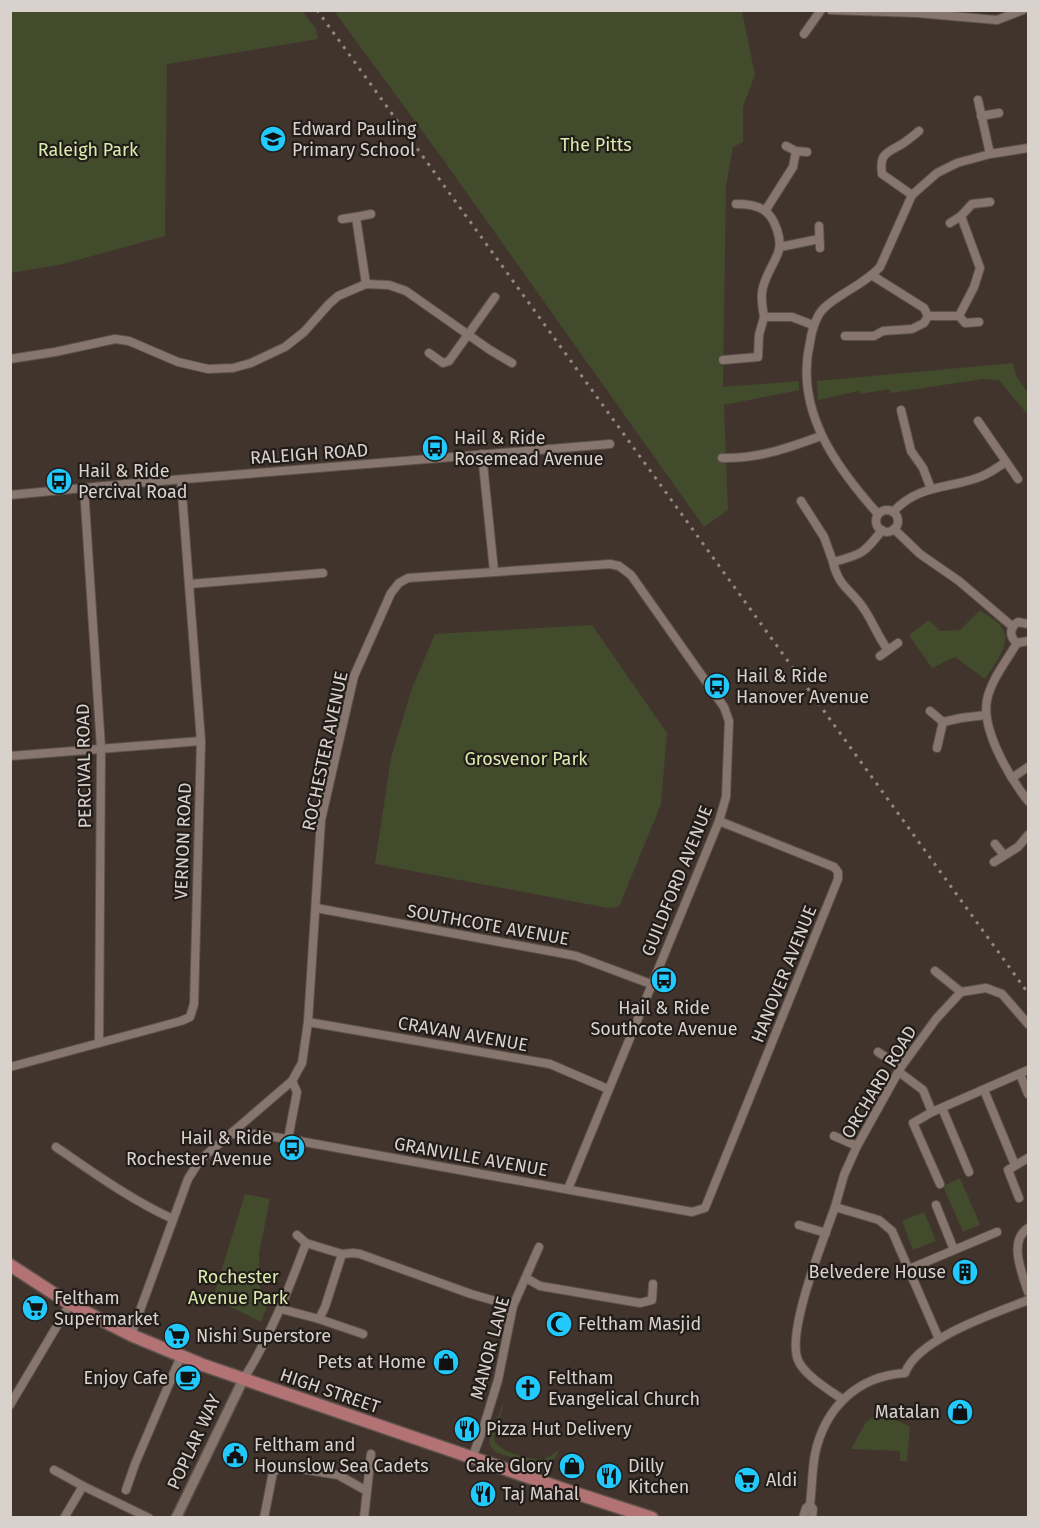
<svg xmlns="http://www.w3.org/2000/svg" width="1039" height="1528" font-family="'Fira Sans',sans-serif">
<rect width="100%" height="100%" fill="#41342c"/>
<g fill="#434b2d">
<path d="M11 10 302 11 316 29 318 39 167 64 165 236 63 264 11 273Z"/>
<path d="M334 11H742L755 75 743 107V142L733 147 726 186 723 387 799 381V390L724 405 728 510 704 527 442 158Z"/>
<path d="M1013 363 1016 376 1028 393V415L999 380 982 379 891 393 889 389 861 394 859 391 818 400 817 381Z"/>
<path d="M980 610C986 615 998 621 1002 628 1013 644 993 665 985 679L955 657 932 668 909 635 929 620 940 631 960 630Z"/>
<path d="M592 625 667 733 661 804 619 907 608 908 375 864 391 758 412 688 435 634Z"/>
<path d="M960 1178 980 1225 963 1232 943 1186Z"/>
<path d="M245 1194 270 1199 259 1254 260 1288 269 1301 261 1322 213 1298Z"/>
<path d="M924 1212 936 1241 913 1250 902 1221Z"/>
<path d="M503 1403C504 1411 494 1427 494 1438 495 1451 531 1461 543 1459 549 1458 554 1453 559 1450L556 1457 541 1467 495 1452 490 1446 489 1440Z"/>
<path d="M880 1412 910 1427 907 1461H900V1451L851 1449 866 1422Z"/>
</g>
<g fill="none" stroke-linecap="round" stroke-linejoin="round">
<defs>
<g id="minor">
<path d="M831 10 917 13 997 20 1023 10"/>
<path d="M804 34 821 10"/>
<path d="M978 100 990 154"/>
<path d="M981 116 999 113"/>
<path d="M786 146 796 151"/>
<path d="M912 195 882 174C879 153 887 153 902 144 908 140 914 135 919 131"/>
<path d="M736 204C745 204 756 205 764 210 775 218 783 240 778 253 773 266 763 279 762 293 761 301 763 310 764 317H792L813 325"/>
<path d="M765 211 793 167 796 151 807 152"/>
<path d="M961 216 972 204 990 202"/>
<path d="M356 217 371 214"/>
<path d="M342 219 356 217 366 284"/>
<path d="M819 226 820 248"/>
<path d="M780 247 819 239"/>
<path d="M873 276 924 308 928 316H959L974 287 980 268 961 216 950 223"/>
<path d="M959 316 965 323 979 322"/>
<path d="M845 336H874L883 331 912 329 924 323 928 316"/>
<path d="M429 353 443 363 449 361 495 297"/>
<path d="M10 359 55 352 115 339 129 341 178 362 208 369 233 368 251 363 285 347 304 332 329 304 338 296 366 284 389 285 406 291 490 350 512 363"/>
<path d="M723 360 758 357 759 335 764 317"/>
<path d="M901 410 911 451 923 468 931 489"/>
<path d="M978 421 1018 479"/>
<path d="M482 454 494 571"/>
<path d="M722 458C758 459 788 448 821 436"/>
<path d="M84 488 101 748 99 1043"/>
<path d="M10 495 136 483 610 444"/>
<path d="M801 501 824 537 833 562"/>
<circle cx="887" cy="521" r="11"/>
<path d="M893 512C918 485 945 489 977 478 988 475 996 468 1006 462"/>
<path d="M878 514C836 467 794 410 810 342 812 330 815 317 824 308 841 292 864 285 880 267L912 195 937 173 957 163 990 154 1028 148"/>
<path d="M894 529 920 554 959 581 1013 627"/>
<path d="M882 530C865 553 861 555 833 562 839 588 851 589 864 609 873 622 878 637 888 650"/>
<path d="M190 584 323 573"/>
<path d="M1028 624 1018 622C1009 627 1009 637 1017 643L1028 641"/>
<path d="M1017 643C1007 660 991 680 987 700 981 730 1010 778 1028 801"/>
<path d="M880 656 898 643"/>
<path d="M930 711 943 722 961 718 986 715"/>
<path d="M937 748 943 722"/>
<path d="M10 756 201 741"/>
<path d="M1012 778 1028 767"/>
<path d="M995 844 1004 855"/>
<path d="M994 862 1018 847 1028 835"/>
<path d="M316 908 576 956 651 984"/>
<path d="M935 971 961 992"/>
<path d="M308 1022 550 1064 608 1089"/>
<path d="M878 1052 901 1067"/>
<path d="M10 1067 181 1021 190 1017 194 1004 201 741 181 480"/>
<path d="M899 1072 923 1090 932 1112 1028 1070"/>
<path d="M1020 1074 1028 1094"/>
<path d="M984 1090 1015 1165"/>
<path d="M942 1108 969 1172"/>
<path d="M932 1112 913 1123 940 1184"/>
<path d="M231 1134H254L288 1139 692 1212 705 1208 838 879V872L834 867 719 821"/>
<path d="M834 1136 857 1146"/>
<path d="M288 1139 297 1092 292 1081"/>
<path d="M56 1147C94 1173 131 1200 173 1219"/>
<path d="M1019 1198 1008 1170 1028 1158"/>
<path d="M936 1205 954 1250"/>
<path d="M835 1207 844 1175 857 1146 901 1067 936 1019 961 992 986 988 1002 994 1028 1024"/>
<path d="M799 1225 826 1233"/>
<path d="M1028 1228C1008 1241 1022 1273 1028 1292"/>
<path d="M297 1235 306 1243"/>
<path d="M342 1254 353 1253 360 1254 471 1294 513 1306"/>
<path d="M909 1269 997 1232"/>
<path d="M526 1278 540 1286 640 1303 652 1300 653 1284"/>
<path d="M319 1319 363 1334"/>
<path d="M131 1335 188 1179 200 1160 292 1081 302 1063 308 1022 321 820 354 676 391 593 399 583 408 578 610 564 619 566 631 575 724 707 729 721 726 797 719 821 568 1189"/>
<path d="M243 1380C270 1337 288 1291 306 1243L342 1254 325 1307 319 1319 281 1309"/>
<path d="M842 1399C829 1390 803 1374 798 1360 786 1332 824 1238 835 1207L879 1220 892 1231 939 1339"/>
<path d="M10 1405 70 1304"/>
<path d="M472 1458 483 1429 498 1380 513 1306 539 1247"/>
<path d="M54 1470 83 1486 149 1518"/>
<path d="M126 1490 135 1464 181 1356"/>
<path d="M810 1505 813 1509 812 1518"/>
<path d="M64 1518 83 1486"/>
<path d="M264 1518 273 1472 283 1466 338 1475 367 1491"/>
<path d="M364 1518 371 1454"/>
<path d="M803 1518 806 1508 810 1505C812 1488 812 1470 815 1454 825 1407 858 1376 905 1373 918 1338 996 1313 1028 1300"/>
</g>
<path id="tertiary" d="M176 1518 243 1380"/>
<path id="primary" d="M10 1265 70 1304 131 1335 203 1365 569 1491 652 1518"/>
</defs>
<use href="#minor" stroke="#5d524c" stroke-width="10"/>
<use href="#tertiary" stroke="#5d524c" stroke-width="12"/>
<use href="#primary" stroke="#5d524c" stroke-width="15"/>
<use href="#minor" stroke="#86766e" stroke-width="8"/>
<use href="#tertiary" stroke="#86766e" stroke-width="9"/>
<use href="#primary" stroke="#b37273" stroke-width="12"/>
<path stroke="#918780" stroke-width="3" stroke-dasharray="3 6" stroke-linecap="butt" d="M317 10 1028 993"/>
</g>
<defs>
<symbol id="school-disc" viewBox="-11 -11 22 22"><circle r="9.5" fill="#22c9fd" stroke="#231d1a"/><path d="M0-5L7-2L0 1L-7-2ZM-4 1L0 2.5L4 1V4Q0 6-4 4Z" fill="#111"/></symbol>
<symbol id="bus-disc" viewBox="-11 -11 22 22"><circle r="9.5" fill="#22c9fd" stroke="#231d1a"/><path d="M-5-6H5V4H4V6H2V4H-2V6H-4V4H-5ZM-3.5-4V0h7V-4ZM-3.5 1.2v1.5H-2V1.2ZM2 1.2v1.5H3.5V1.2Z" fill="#111"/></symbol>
<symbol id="building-disc" viewBox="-11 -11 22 22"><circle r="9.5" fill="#22c9fd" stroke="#231d1a"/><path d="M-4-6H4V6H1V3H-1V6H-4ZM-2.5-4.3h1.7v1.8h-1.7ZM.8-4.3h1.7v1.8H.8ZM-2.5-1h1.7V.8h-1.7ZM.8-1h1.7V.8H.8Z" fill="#111"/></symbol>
<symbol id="supermarket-disc" viewBox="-11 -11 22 22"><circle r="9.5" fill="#22c9fd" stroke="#231d1a"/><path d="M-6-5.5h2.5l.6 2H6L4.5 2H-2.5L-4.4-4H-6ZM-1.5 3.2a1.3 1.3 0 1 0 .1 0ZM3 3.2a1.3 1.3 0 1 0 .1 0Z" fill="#111"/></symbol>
<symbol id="mosque-disc" viewBox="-11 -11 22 22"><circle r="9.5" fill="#22c9fd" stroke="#231d1a"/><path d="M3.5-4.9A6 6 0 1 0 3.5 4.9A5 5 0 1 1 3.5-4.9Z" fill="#111"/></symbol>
<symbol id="shop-disc" viewBox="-11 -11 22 22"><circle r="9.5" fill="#22c9fd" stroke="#231d1a"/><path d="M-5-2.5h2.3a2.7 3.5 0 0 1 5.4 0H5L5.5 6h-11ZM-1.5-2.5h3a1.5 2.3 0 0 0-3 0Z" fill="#111"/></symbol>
<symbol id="cafe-disc" viewBox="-11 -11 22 22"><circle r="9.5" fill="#22c9fd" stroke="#231d1a"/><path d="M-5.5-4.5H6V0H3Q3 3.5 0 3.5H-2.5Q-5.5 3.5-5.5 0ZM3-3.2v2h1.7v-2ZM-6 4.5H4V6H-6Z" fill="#111"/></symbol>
<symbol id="church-disc" viewBox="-11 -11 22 22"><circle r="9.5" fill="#22c9fd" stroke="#231d1a"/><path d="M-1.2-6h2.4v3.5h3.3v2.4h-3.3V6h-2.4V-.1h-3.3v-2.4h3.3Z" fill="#111"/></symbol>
<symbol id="restaurant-disc" viewBox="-11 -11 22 22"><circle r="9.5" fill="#22c9fd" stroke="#231d1a"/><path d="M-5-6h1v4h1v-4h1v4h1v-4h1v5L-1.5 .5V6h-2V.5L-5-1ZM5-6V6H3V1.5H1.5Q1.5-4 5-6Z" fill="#111"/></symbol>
<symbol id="civic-disc" viewBox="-11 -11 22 22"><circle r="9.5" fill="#22c9fd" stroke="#231d1a"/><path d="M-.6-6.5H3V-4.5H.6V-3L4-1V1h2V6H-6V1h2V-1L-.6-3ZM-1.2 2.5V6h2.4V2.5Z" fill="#111"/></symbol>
</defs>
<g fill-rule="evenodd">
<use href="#school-disc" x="258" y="124" width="30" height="30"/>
<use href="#bus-disc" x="420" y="433" width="30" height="30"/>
<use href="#bus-disc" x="44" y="466" width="30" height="30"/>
<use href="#bus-disc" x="702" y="671" width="30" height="30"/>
<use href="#bus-disc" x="649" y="965" width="30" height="30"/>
<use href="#bus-disc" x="277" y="1133" width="30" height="30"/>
<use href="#building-disc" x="950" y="1257" width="30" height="30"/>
<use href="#supermarket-disc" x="20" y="1293" width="30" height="30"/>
<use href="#mosque-disc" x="544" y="1309" width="30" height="30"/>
<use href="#supermarket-disc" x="162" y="1321" width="30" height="30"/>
<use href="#shop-disc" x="431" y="1347" width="30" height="30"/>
<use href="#cafe-disc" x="173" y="1363" width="30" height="30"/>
<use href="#church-disc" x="513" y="1373" width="30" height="30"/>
<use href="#shop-disc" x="945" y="1397" width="30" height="30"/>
<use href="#restaurant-disc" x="452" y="1414" width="30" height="30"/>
<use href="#civic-disc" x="220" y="1440" width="30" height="30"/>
<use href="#shop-disc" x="557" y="1451" width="30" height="30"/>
<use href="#restaurant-disc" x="594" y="1461" width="30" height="30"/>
<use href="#supermarket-disc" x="732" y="1465" width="30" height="30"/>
<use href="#restaurant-disc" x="468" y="1479" width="30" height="30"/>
</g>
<g text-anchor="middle" stroke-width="4.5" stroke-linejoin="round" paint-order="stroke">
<g font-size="18" fill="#d9d1cc" stroke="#231d1a" text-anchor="start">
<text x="292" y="135">Edward Pauling<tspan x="292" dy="21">Primary School</tspan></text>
<text x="454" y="444">Hail &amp; Ride<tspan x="454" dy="21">Rosemead Avenue</tspan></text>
<text x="78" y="477">Hail &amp; Ride<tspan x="78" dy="21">Percival Road</tspan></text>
<text x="736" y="682">Hail &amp; Ride<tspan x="736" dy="21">Hanover Avenue</tspan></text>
<text x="664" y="1014" text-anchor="middle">Hail &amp; Ride<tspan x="664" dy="21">Southcote Avenue</tspan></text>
<text x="272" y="1144" text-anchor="end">Hail &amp; Ride<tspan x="272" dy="21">Rochester Avenue</tspan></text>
<text x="946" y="1278" text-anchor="end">Belvedere House</text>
<text x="54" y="1304">Feltham<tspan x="54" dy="21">Supermarket</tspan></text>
<text x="578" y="1330">Feltham Masjid</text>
<text x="196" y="1342">Nishi Superstore</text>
<text x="426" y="1368" text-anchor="end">Pets at Home</text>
<text x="168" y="1384" text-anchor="end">Enjoy Cafe</text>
<text x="548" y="1384">Feltham<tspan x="548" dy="21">Evangelical Church</tspan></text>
<text x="940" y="1418" text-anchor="end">Matalan</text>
<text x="486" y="1435">Pizza Hut Delivery</text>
<text x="254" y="1451">Feltham and<tspan x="254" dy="21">Hounslow Sea Cadets</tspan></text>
<text x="552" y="1472" text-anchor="end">Cake Glory</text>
<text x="628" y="1472">Dilly<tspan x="628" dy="21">Kitchen</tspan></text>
<text x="766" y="1486">Aldi</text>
<text x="502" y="1500">Taj Mahal</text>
</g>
<g font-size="18" fill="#d9ebad" stroke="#231d1a">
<text x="596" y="151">The Pitts</text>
<text x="88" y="156">Raleigh Park</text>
<text x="526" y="765">Grosvenor Park</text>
<text x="238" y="1283">Rochester<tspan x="238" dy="21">Avenue Park</tspan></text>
</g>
<g font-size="18" fill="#d9d1cc" stroke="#231d1a">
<text transform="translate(309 454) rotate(-4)" y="6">RALEIGH ROAD</text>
<text transform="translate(325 751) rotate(-78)" y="6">ROCHESTER AVENUE</text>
<text transform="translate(84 766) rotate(-91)" y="6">PERCIVAL ROAD</text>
<text transform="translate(183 841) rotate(-88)" y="6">VERNON ROAD</text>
<text transform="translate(677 881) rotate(-68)" y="6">GUILDFORD AVENUE</text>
<text transform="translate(488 925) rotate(10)" y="6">SOUTHCOTE AVENUE</text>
<text transform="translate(784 974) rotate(-68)" y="6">HANOVER AVENUE</text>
<text transform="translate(463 1034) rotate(10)" y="6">CRAVAN AVENUE</text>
<text transform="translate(879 1082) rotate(-59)" y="6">ORCHARD ROAD</text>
<text transform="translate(471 1157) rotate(10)" y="6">GRANVILLE AVENUE</text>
<text transform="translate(490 1348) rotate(-75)" y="6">MANOR LANE</text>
<text transform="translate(330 1391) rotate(19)" y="6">HIGH STREET</text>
<text transform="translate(194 1442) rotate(-65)" y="6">POPLAR WAY</text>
</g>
</g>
<rect width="1039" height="1528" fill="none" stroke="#d9d1cc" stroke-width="24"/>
</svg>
